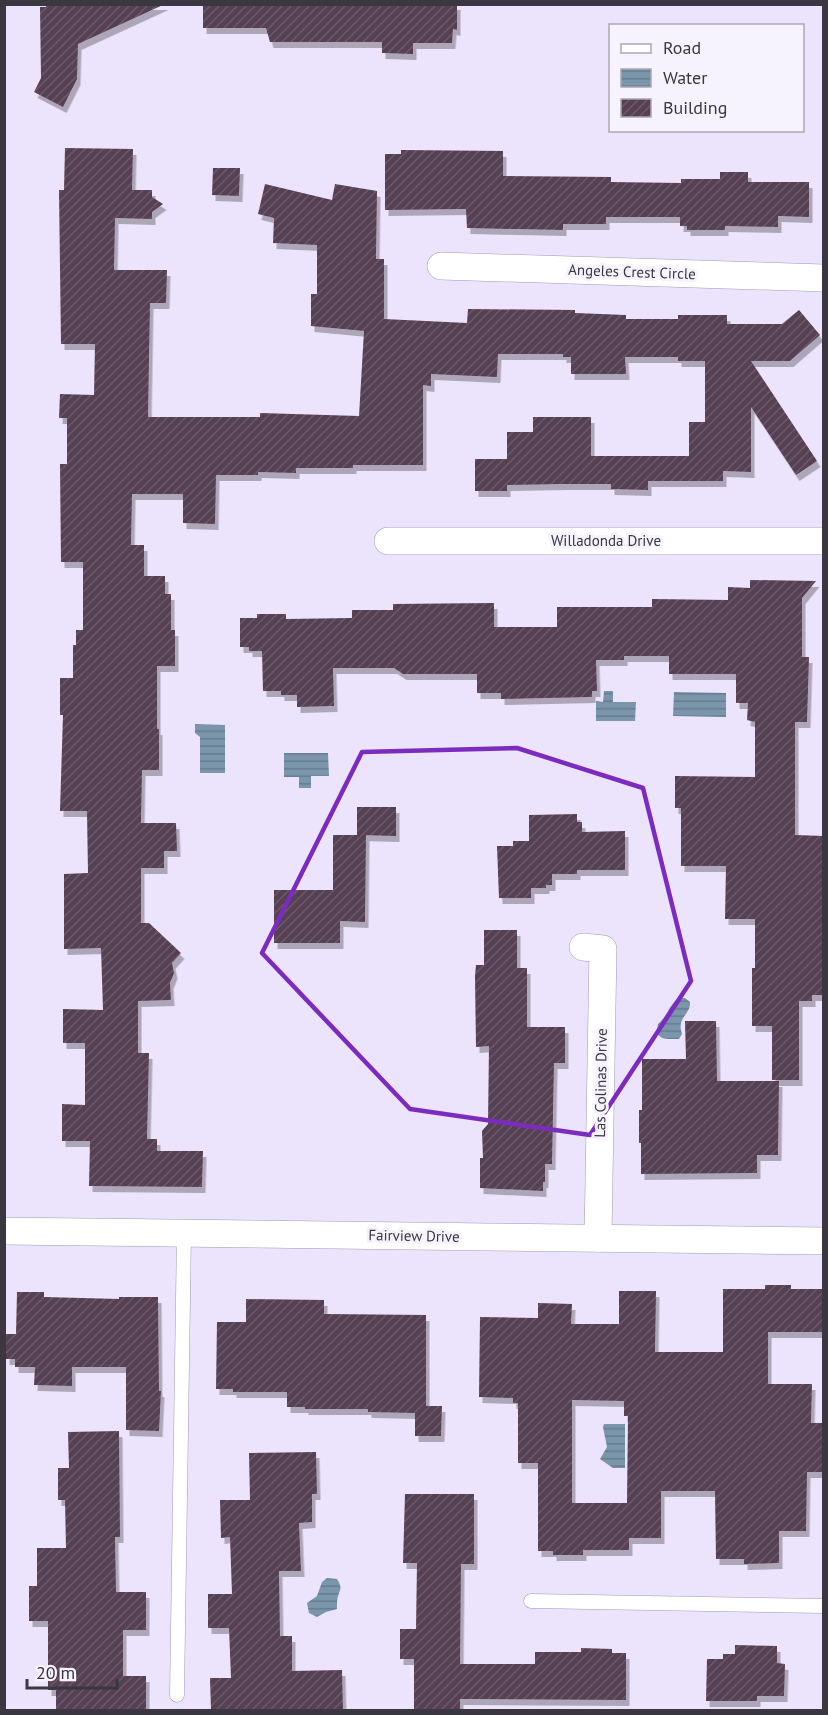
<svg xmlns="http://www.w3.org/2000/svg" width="828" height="1715" font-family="'PT Sans',sans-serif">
<defs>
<pattern id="water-rules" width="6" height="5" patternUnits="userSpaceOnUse" patternTransform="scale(1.5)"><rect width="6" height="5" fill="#7b96ac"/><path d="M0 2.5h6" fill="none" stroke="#667b8d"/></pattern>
<pattern id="building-hatch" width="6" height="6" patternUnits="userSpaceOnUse" patternTransform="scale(1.5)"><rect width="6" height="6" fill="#573f53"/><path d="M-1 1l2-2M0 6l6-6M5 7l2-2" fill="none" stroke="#6d596a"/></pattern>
<filter id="shadow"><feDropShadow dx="3.5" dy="6" stdDeviation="0" flood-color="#0004"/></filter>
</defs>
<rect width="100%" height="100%" fill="#ece3fc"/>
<g fill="url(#water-rules)">
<path d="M604 691H613V702H636L635 721H596V701L603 702Z"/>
<path d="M674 692 726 693V717L673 716Z"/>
<path d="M195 724 225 725V773H200V737L195 733Z"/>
<path d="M284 753H328L329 776H311V788H299V777H284Z"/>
<path d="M680 998H685L690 1002C691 1015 676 1017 682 1034L679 1039C666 1039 654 1041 658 1024 667 1017 670 1002 680 998Z"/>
<path d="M604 1424H625V1468H613L600 1459 607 1447 603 1427Z"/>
<path d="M327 1578 337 1579C342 1587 341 1588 338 1596 337 1599 337 1606 337 1609L326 1612 317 1617 309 1613 307 1603 317 1596 322 1582Z"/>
</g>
<g fill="url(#building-hatch)" fill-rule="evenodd" filter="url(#shadow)">
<path d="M46 4H165L78 44 77 79 63 107 34 92 41 78 40 7H46Z"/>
<path d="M203 4H457V30L453 29 452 43H413V54L382 53V42H270L266 28H203Z"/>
<path d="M65 148 133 149 132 190H152V197L163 204 152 212V219L115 218 114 270H167L166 303H150L148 417H260V413L359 416 364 331 311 326V294H317V245L273 243 274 218 258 214 265 184 332 200 335 184 377 191 376 259H384V319L467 323 468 309 575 310V313L626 315V319H678V315H727V324H782L799 310 820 335 790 361H751L817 461 796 475 751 407V472L723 471V481H648V490L611 489V484H565L507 485V491H475V459H507V432H533V417H591V456H689V422H705V361H678V357H625L626 374H571V357H563V354H498L497 377 431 374V386L423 385V465H353V468H296V473L258 472V475H216L215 524 183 523V494H132L131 545H144V576H165V594H171V630H175V666H157V729H159V770H142L141 823H176L177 851H164V868H141V923H149L181 953 172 963 174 973 170 983 171 1000 138 1001V1053H149L147 1139H157V1151H203L202 1187 89 1186 90 1141H62V1104L85 1105V1043H63V1009L103 1010 101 948 64 949V874L88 873 87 811H60L63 715H60V678H73V645H76V630H83V562H61L60 464H67V418H59L60 394 94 395 95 344H61L59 190H64Z"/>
<path d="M401 150 503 151V176L611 177V182L681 183V179H720V172H748V182H809V217L778 216V227L725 226V230H687V226H680V217H606V224H563V230L467 228 466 209 385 210V154H401Z"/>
<path d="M213 168H240L239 196 212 195Z"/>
<path d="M750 580 816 581 802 598V657H809L807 722H795V835L824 836V995H812V1001H799V1080H772V1026H752V968H755V919H725L726 866H681V808H675V776L755 777V722L747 720 748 703H736V674H669V656H624V660H596L597 691H592V697L501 699V693H477V674H403L394 668H333L334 706 297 707V695H281V691H263L262 651H249V647H240V618H257V614H286V619L352 618V610H393V604L494 603V627H557V607H652V599L728 600V587L750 588Z"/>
<path d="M357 807H396V836L357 835Z"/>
<path d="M577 814V822H582V832L625 831V870H577V874H552V885H546V888H531V898H499L497 846H513V841H529V815Z"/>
<path d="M333 835H366L365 922 340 921V943H274V890H333Z"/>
<path d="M484 930H517V968H527V1027H565V1063H554L552 1164H545V1182H543V1191L480 1188V1158H483L482 1131 488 1124 489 1046 476 1047 475 976 476 965H484Z"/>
<path d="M685 1021H716L717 1081H779L778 1155H757V1173L641 1174V1143H639V1110H642V1059H686Z"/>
<path d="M765 1285H791V1289H824V1332H768V1384H812L811 1423H824L822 1472H807L806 1531H779V1563L744 1564V1559H716L715 1491H661V1538H629V1550H583V1555H553V1551H538V1463H518V1403H513V1398L479 1397 480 1317 538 1318V1303L572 1304 571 1324H619V1291H656L655 1352H723V1289H765ZM572 1400 624 1401V1416H628L627 1503H572Z"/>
<path d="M17 1292H44V1297L119 1299V1297H158L159 1391H161L159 1431 126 1430V1367H72V1386L34 1385 35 1367H15V1359H6V1334H16Z"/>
<path d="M246 1299 324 1300V1314L426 1315V1406H442L441 1436H415V1413L368 1412V1409H305V1407H287V1392H233V1389H216L217 1322H246Z"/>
<path d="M119 1431 120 1537H115L116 1592H146V1630H123V1676H146V1710H56V1690H48V1621H29V1586H37V1548H66L65 1500H58V1468H69L68 1432Z"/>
<path d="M316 1452 317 1494H312V1522L299 1523 301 1571H279L280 1636H292V1671L342 1670 343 1710H211L210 1678H231L229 1628H208V1594H232L230 1537 221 1538 220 1500H250L249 1453Z"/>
<path d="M405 1494H474V1564H461L460 1664H535V1652H581V1648L612 1649V1653H626V1700L460 1699V1710H414V1659H400V1629H416L417 1563H403Z"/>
<path d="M735 1645 777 1646V1663L785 1664 784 1696H757V1701H706L707 1659H723V1654H735Z"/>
</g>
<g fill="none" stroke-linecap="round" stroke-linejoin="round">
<defs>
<g id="lane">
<path d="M531 1601 824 1606"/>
<path d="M177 1695 184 1233"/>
</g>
<g id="street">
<path d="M441 266 824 278"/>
<path d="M388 541H824"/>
<path d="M583 947 603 949 598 1238"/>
<path d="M4 1231 824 1241"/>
</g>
</defs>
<use href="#lane" stroke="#a299b0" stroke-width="15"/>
<use href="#street" stroke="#a299b0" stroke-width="28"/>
<use href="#lane" stroke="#fff" stroke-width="14"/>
<use href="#street" stroke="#fff" stroke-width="27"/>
</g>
<path fill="none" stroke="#7b2cbf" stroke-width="4.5" stroke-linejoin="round" d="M517 748 643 788 691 981 590 1135 410 1109 262 953 362 752Z"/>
<g text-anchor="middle" stroke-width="6" stroke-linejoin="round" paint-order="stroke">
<g font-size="15" fill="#3a3740" stroke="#f7f3fe">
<text transform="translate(632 272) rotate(2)" y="5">Angeles Crest Circle</text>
<text x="606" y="546">Willadonda Drive</text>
<text transform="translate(601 1083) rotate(-89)" y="5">Las Colinas Drive</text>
<text transform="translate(414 1236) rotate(1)" y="5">Fairview Drive</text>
</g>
</g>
<rect width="828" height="1715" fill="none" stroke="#3a3740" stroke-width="12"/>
<rect x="609" y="24" width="195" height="108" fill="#f7f3fe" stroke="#aba8b2" stroke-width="1.5"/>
<rect x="621" y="44" width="30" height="9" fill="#ffffff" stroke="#aba8b2" stroke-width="1.5"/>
<text x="663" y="54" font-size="18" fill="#3a3740">Road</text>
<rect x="621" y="69" width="30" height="18" fill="url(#water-rules)" stroke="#aba8b2" stroke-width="1.5"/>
<text x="663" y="84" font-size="18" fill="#3a3740">Water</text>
<rect x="621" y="99" width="30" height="18" fill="url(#building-hatch)" stroke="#aba8b2" stroke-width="1.5"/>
<text x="663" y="114" font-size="18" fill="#3a3740">Building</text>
<path d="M27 1679v9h90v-9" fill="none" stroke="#3a3740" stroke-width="3"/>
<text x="36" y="1679" font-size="18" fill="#3a3740" stroke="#f7f3fe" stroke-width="4.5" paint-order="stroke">20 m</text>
</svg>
